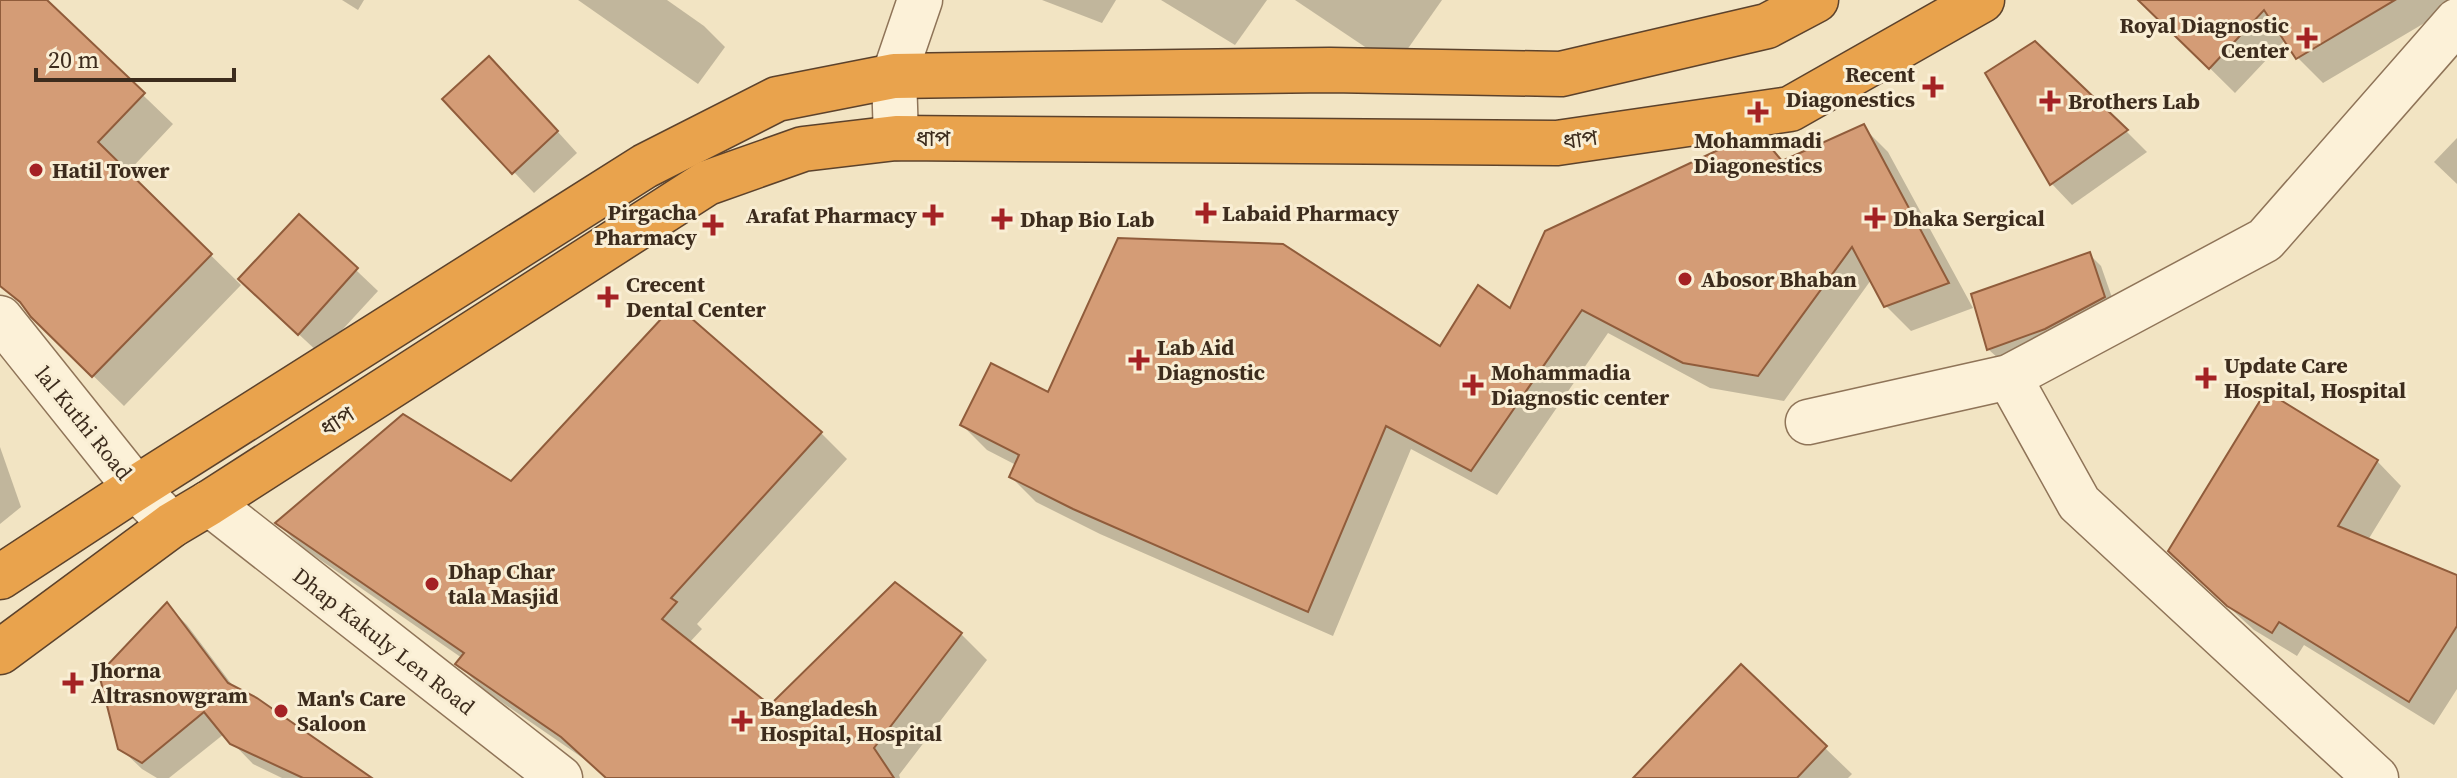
<svg xmlns="http://www.w3.org/2000/svg" width="2457" height="778" font-family="'Source Serif 4','Noto Sans Bengali',serif">
<rect width="100%" height="100%" fill="#f2e4c3"/>
<g fill="#0003">
<path d="M0 0H44L173 124 127 173 241 285 124 406 0 284Z"/>
<path d="M342 0H364L358 10Z"/>
<path d="M578 0H667L704 26 725 47 698 84Z"/>
<path d="M1042 0H1116L1102 23Z"/>
<path d="M1161 0H1267L1235 45Z"/>
<path d="M1295 0H1442L1395 67Z"/>
<path d="M2174 0H2457L2433 18 2323 83 2298 58 2286 39 2235 93 2158 17Z"/>
<path d="M1988 73 2126 131 2147 152 2072 205 2052 184Z"/>
<path d="M510 79 577 153 534 193 514 172Z"/>
<path d="M1863 127 1888 152 1973 308 1911 331 1886 306 1871 280 1784 401 1710 388 1608 333 1497 495 1411 449 1333 636 1100 534 1036 502 1011 477 1016 465 987 450 962 425 1049 395 1441 348 1511 311 1762 140 1784 162Z"/>
<path d="M2457 138V184L2434 162Z"/>
<path d="M299 216 378 291 320 354 262 300Z"/>
<path d="M2089 254 2101 266 2116 309 2000 360 1988 349Z"/>
<path d="M675 307 821 433 847 459 697 624 702 629 689 643 770 708 961 634 987 660 899 775 900 778H606L590 763 484 690 458 664 462 658 303 548 277 523 512 484Z"/>
<path d="M0 447 21 507 0 524Z"/>
<path d="M2377 461 2401 486 2368 540 2457 577V689L2434 725 2304 645 2297 656 2254 630 2195 576Z"/>
<path d="M167 605 187 625 236 690 368 778H282L253 764 224 734 169 778H157L142 769 120 748Z"/>
<path d="M1825 748 1852 774 1848 778H1636Z"/>
</g>
<g fill="#d49c76" stroke="#905c3b" stroke-width="2">
<path d="M0 0H47L145 93 98 142 212 254 92 377 31 317 20 302 0 286Z"/>
<path d="M2138 0H2395L2296 59 2264 10 2209 69Z"/>
<path d="M2035 41 2128 130 2050 185 1985 73Z"/>
<path d="M489 56 558 131 512 174 442 99Z"/>
<path d="M1864 124 1949 283 1884 307 1852 247 1758 376 1683 363 1582 310 1471 471 1386 426 1308 612 1073 509 1009 477 1019 455 960 425 991 363 1048 392 1118 238 1283 244 1440 346 1478 285 1510 308 1545 231 1733 143 1763 138 1782 161Z"/>
<path d="M299 214 358 268 298 335 238 279Z"/>
<path d="M2090 252 2105 297 2045 329 1987 350 1971 294Z"/>
<path d="M675 304 822 432 671 598 677 602 662 619 770 705 895 582 962 633 874 748 894 778H606L561 737 455 664 464 653 275 523 403 414 511 481Z"/>
<path d="M2266 391 2378 460 2338 526 2457 575V626L2409 702 2279 622 2272 633 2227 606 2168 551Z"/>
<path d="M167 602 228 683 257 698 372 778H303L230 744 204 712 142 763 118 749 99 674Z"/>
<path d="M1741 664 1827 746 1797 778H1633Z"/>
</g>
<g fill="none" stroke-linecap="round" stroke-linejoin="round">
<defs>
<g id="minor">
<path d="M896 138 894 76 920 0"/>
<path d="M0 318 136 488 172 525"/>
<path d="M2009 377 2079 503 2376 778"/>
<path d="M1808 422 2009 377 2265 240 2457 21"/>
<path d="M209 503 560 778"/>
</g>
<g id="highway">
<path d="M0 577 136 488 645 166 777 99 894 76 1330 70 1561 74 1767 26 1816 0"/>
<path d="M0 652 172 525 209 503 707 183 803 149 896 138 1557 143 1790 109 1982 0"/>
</g>
</defs>
<use href="#minor" stroke="#8f7458" stroke-width="47"/>
<use href="#highway" stroke="#5c422c" stroke-width="47"/>
<use href="#minor" stroke="#fcf1d8" stroke-width="44"/>
<use href="#highway" stroke="#e9a34d" stroke-width="44"/>
</g>
<g fill="#a42224" stroke="#f9eed4" stroke-width="3">
<path d="M2303 26h8v8h8v8h-8v8h-8v-8h-8v-8h8z"/>
<path d="M1929 75h8v8h8v8h-8v8h-8v-8h-8v-8h8z"/>
<path d="M2046 89h8v8h8v8h-8v8h-8v-8h-8v-8h8z"/>
<path d="M1754 100h8v8h8v8h-8v8h-8v-8h-8v-8h8z"/>
<circle cx="36" cy="170" r="8"/>
<path d="M1202 201h8v8h8v8h-8v8h-8v-8h-8v-8h8z"/>
<path d="M929 203h8v8h8v8h-8v8h-8v-8h-8v-8h8z"/>
<path d="M1871 206h8v8h8v8h-8v8h-8v-8h-8v-8h8z"/>
<path d="M998 207h8v8h8v8h-8v8h-8v-8h-8v-8h8z"/>
<path d="M709 213h8v8h8v8h-8v8h-8v-8h-8v-8h8z"/>
<circle cx="1685" cy="279" r="8"/>
<path d="M604 285h8v8h8v8h-8v8h-8v-8h-8v-8h8z"/>
<path d="M1135 348h8v8h8v8h-8v8h-8v-8h-8v-8h8z"/>
<path d="M2202 366h8v8h8v8h-8v8h-8v-8h-8v-8h8z"/>
<path d="M1469 373h8v8h8v8h-8v8h-8v-8h-8v-8h8z"/>
<circle cx="432" cy="584" r="8"/>
<path d="M69 671h8v8h8v8h-8v8h-8v-8h-8v-8h8z"/>
<circle cx="281" cy="711" r="8"/>
<path d="M738 709h8v8h8v8h-8v8h-8v-8h-8v-8h8z"/>
</g>
<g text-anchor="middle" stroke-width="6" stroke-linejoin="round" paint-order="stroke">
<g font-size="22" font-weight="bold" fill="#3d2c1d" stroke="#f9eed4" text-anchor="start">
<text x="2289" y="33" text-anchor="end">Royal Diagnostic<tspan x="2289" dy="25">Center</tspan></text>
<text x="1915" y="82" text-anchor="end">Recent<tspan x="1915" dy="25">Diagonestics</tspan></text>
<text x="2068" y="109">Brothers Lab</text>
<text x="1758" y="148" text-anchor="middle">Mohammadi<tspan x="1758" dy="25">Diagonestics</tspan></text>
<text x="52" y="178">Hatil Tower</text>
<text x="697" y="220" text-anchor="end">Pirgacha<tspan x="697" dy="25">Pharmacy</tspan></text>
<text x="1222" y="221">Labaid Pharmacy</text>
<text x="917" y="223" text-anchor="end">Arafat Pharmacy</text>
<text x="1893" y="226">Dhaka Sergical</text>
<text x="1020" y="227">Dhap Bio Lab</text>
<text x="1701" y="287">Abosor Bhaban</text>
<text x="626" y="292">Crecent<tspan x="626" dy="25">Dental Center</tspan></text>
<text x="1157" y="355">Lab Aid<tspan x="1157" dy="25">Diagnostic</tspan></text>
<text x="2224" y="373">Update Care<tspan x="2224" dy="25">Hospital, Hospital</tspan></text>
<text x="1491" y="380">Mohammadia<tspan x="1491" dy="25">Diagnostic center</tspan></text>
<text x="448" y="579">Dhap Char<tspan x="448" dy="25">tala Masjid</tspan></text>
<text x="91" y="678">Jhorna<tspan x="91" dy="25">Altrasnowgram</tspan></text>
<text x="297" y="706">Man's Care<tspan x="297" dy="25">Saloon</tspan></text>
<text x="760" y="716">Bangladesh<tspan x="760" dy="25">Hospital, Hospital</tspan></text>
</g>
<g font-size="22" fill="#3d2c1d" stroke="#f9eed4">
<text x="933" y="146">ধাপ</text>
<text transform="translate(1580 139) rotate(-8)" y="8">ধাপ</text>
<text transform="translate(337 421) rotate(-33)" y="8">ধাপ</text>
<text transform="translate(84 423) rotate(51)" y="8">lal Kuthi Road</text>
<text transform="translate(384 641) rotate(38)" y="8">Dhap Kakuly Len Road</text>
</g>
</g>
<path d="M36 68v12h198v-12" fill="none" stroke="#3d2c1d" stroke-width="4"/>
<text x="48" y="68" font-size="24" fill="#3d2c1d" stroke="#f9eed4" stroke-width="6" paint-order="stroke">20 m</text>
</svg>
